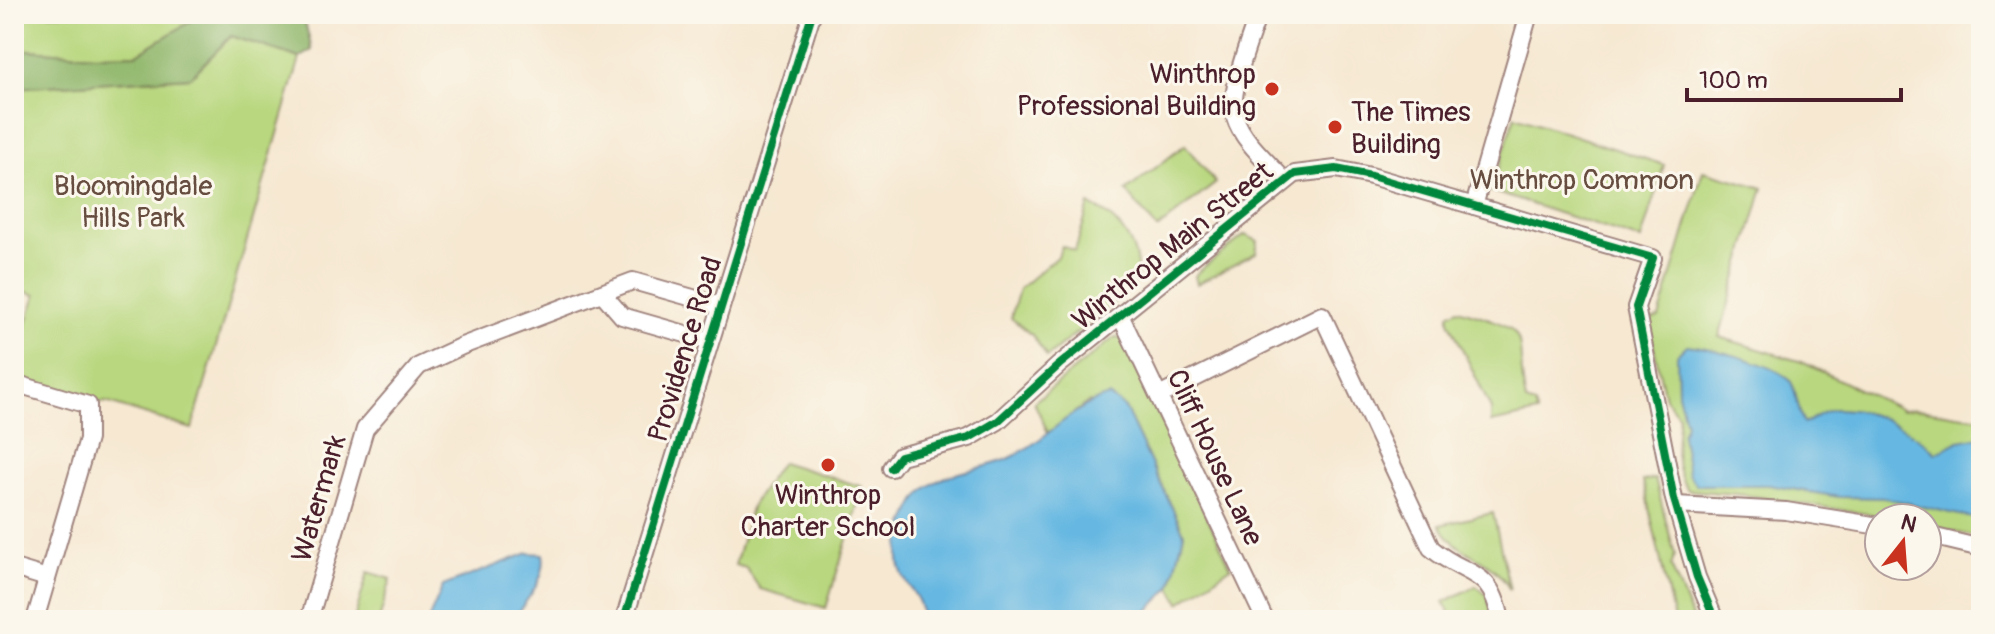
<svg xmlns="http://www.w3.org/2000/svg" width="1995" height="634" font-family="Pangolin,sans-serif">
<rect width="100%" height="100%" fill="#fbf7ec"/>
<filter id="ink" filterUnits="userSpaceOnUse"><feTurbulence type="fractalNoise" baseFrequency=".0125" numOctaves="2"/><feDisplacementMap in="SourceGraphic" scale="16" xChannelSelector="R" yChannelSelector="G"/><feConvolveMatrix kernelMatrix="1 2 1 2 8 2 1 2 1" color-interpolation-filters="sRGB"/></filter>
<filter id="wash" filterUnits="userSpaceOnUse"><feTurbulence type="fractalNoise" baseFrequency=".006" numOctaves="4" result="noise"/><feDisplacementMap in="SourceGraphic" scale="32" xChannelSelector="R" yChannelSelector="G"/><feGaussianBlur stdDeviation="1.8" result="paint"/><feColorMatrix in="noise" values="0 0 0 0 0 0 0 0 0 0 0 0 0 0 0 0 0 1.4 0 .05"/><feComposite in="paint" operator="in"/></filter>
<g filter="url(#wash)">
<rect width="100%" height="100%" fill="#f6e8d1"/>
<g fill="#b8d77e" stroke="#817b54" stroke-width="2">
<path d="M14 14H203L137 54 97 55 14 49Z"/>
<path d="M231 36 300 58 192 429 106 402 88 405 14 383V362L36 295 14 288V88L191 77Z"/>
<path d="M1515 116 1664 165 1641 240 1491 191Z"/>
<path d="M1185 145 1216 183 1157 229 1126 191Z"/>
<path d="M1703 171 1763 188 1719 337 1802 362 1902 410C1928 406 1954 418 1981 417V538L1927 526V518H1894L1745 495 1688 490C1672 469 1676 442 1679 416L1665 398 1648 320 1659 318Z"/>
<path d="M1089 205C1119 215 1148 257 1133 287L1047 357 1033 336 1011 318 1019 289 1058 256 1062 246 1075 251Z"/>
<path d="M1245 235 1258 241 1256 253 1197 284 1195 276 1199 271Z"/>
<path d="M1458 309C1540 333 1512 331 1526 402L1535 405 1537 413 1491 423V409L1449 321V314Z"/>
<path d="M1115 337 1123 339 1231 567 1180 603 1171 587 1184 533 1125 408 1088 402 1048 433 1034 402Z"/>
<path d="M781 462 863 487 826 608 760 589 746 568 735 565 752 505Z"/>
<path d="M1655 479 1675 555 1671 566 1693 620H1674L1643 481Z"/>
<path d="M1493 513 1510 590C1490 553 1459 559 1440 525Z"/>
<path d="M368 572 391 579 379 620H354Z"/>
<path d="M1476 586 1487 595 1492 615 1488 620H1453L1444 602Z"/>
</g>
<path fill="#92b86d" stroke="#6e6c4c" stroke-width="2" d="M203 14H303L312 50 300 58 231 36 191 77 14 88V49L96 55 137 54Z"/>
<g fill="#66b8e2" stroke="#586c86" stroke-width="2">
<path d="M1687 345C1707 347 1781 365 1791 382 1797 394 1798 411 1804 424 1814 418 1827 408 1839 409 1874 410 1912 429 1936 453L1959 441 1981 437V520L1886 498 1839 497 1768 485H1696L1688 474 1682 435 1686 423 1678 394 1677 355Z"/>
<path d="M1109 396 1125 408 1184 533 1171 587 1139 620H921C926 595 896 583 899 553 900 533 913 497 929 486 952 470 984 470 1010 458 1046 441 1070 407 1109 396Z"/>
<path d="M528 553 543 554C548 578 525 601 513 620H428L443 586Z"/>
</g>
</g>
<g filter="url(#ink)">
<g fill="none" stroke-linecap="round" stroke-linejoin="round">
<defs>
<g id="minor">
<path d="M1258 14C1250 40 1228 92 1235 117 1242 141 1269 163 1285 181"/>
<path d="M1474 206 1529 14"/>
<path d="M603 294 622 316 710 341"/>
<path d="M1121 317 1265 620"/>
<path d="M14 383 88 405V439L35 620"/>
<path d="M1159 396 1322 315 1431 548C1467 579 1490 565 1501 620"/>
<path d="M891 468 900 456 969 438 998 421 1059 365 1295 174 1336 169 1371 176 1653 258 1636 307 1674 499 1697 577 1715 620"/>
<path d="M1676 505 1786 511 1879 526"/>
<path d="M1927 535 1981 548"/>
<path d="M14 568 47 578"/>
<path d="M309 620 365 429 419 366 462 346 633 281 721 306"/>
<path d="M624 620 812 14"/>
</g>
</defs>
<use href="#minor" stroke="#a0847e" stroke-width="20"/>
<use href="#minor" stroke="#fff" stroke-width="16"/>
<defs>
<g id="cycleway">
<path d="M891 468 900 456 969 438 998 421 1059 365 1295 174 1336 169 1371 176 1653 258 1636 307 1674 499 1697 577 1715 620"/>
<path d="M624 620 812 14"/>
</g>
</defs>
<use href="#cycleway" stroke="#fbf7ec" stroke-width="13"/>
<use href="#cycleway" stroke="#00873e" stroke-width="8"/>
</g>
</g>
<g fill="#c8321e" stroke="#fbf7ec" stroke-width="3">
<circle cx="1272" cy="89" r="8"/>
<circle cx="1335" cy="127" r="8"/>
<circle cx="828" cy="465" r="8"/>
</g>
<g text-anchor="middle" stroke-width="6" stroke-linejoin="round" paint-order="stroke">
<g font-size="28" fill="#4a1f2b" stroke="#fbf7ec" text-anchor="end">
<text x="1256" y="83">Winthrop<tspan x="1256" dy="32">Professional Building</tspan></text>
<text x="1351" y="121" text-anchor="start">The Times<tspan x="1351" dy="32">Building</tspan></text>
<text x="828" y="504" text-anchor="middle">Winthrop<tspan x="828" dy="32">Charter School</tspan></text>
</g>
<g font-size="28" fill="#664d40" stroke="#fbf7ec">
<text x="1582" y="189">Winthrop Common</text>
<text x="133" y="195">Bloomingdale<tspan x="133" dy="32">Hills Park</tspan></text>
</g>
<g font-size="28" fill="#4a1f2b" stroke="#fbf7ec">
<text transform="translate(1172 245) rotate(-39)" y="10">Winthrop Main Street</text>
<text transform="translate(684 349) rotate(-73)" y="10">Providence Road</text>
<text transform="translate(1216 457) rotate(65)" y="10">Cliff House Lane</text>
<text transform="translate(318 498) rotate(-74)" y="10">Watermark</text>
</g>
</g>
<rect width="1995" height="634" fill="none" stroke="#fbf7ec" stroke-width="48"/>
<g transform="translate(1903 542) rotate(17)"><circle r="38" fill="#fbf7ec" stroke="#b4a19f" stroke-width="2"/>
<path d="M0-6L14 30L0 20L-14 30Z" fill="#c8321e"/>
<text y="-12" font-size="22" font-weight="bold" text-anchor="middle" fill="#4a1f2b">N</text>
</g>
<path d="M1687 88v12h214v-12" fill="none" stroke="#4a1f2b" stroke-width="4"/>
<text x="1699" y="88" font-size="24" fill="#4a1f2b" stroke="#fbf7ec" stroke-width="6" paint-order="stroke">100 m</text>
</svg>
